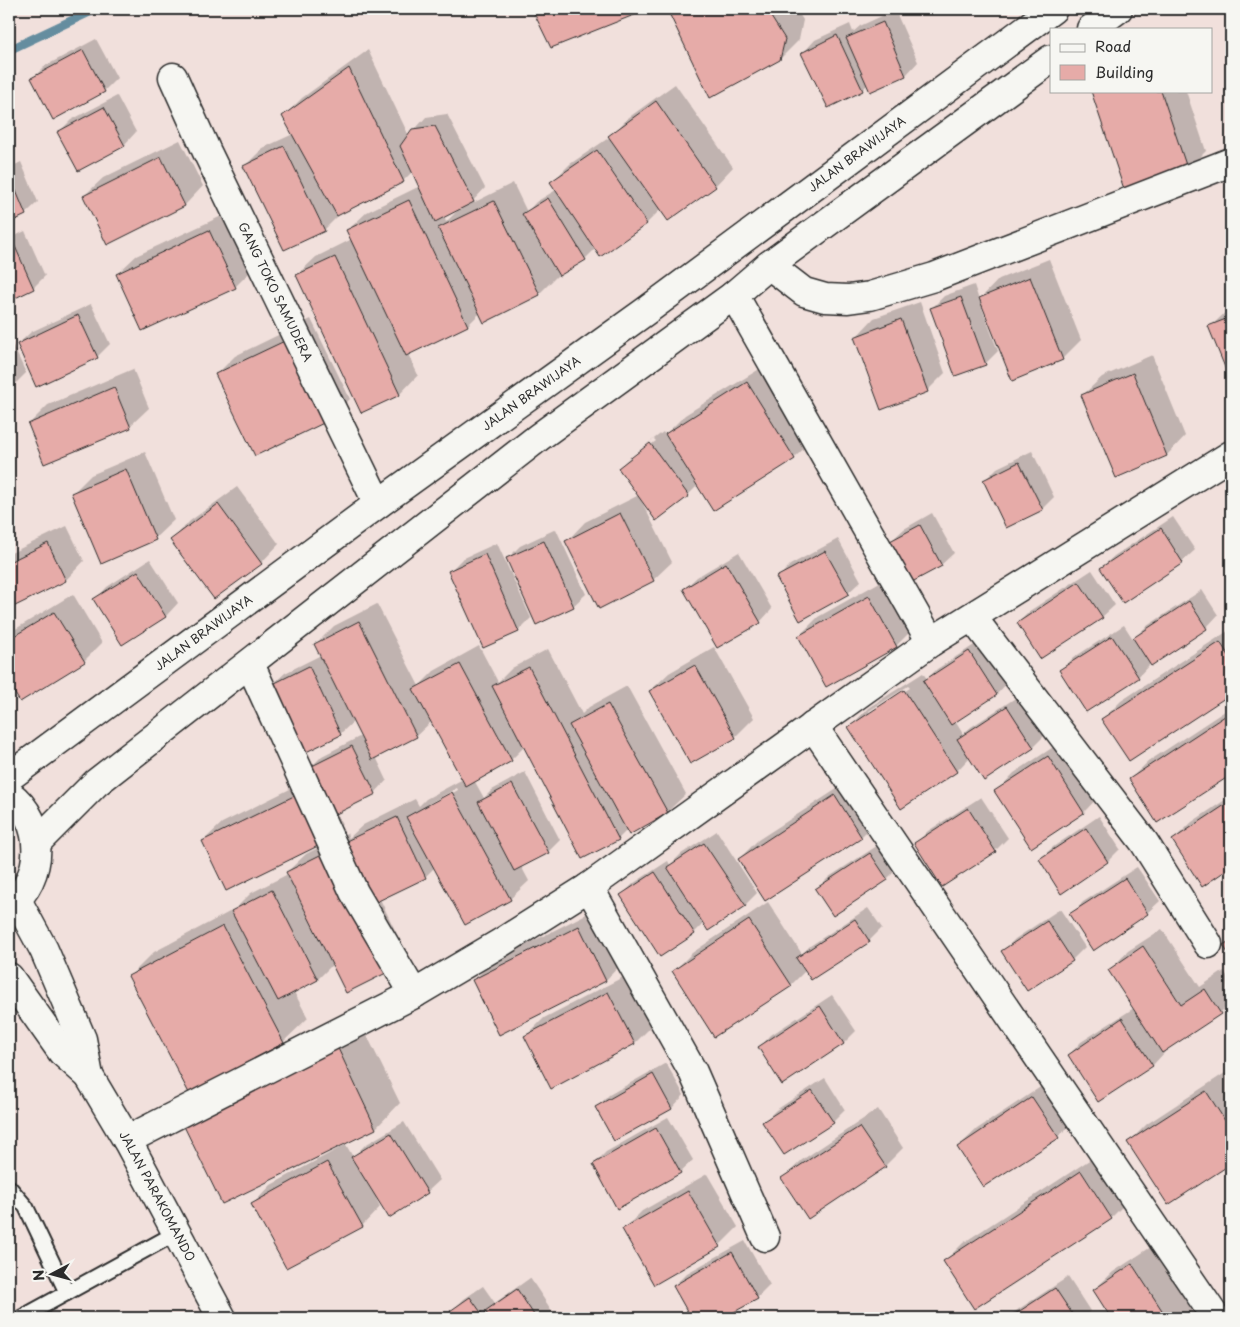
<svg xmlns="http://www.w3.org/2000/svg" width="1240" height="1327" font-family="'Playpen Sans',sans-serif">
<rect width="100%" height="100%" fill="#f1e0dc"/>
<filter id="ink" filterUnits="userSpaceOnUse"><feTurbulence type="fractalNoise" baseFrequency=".02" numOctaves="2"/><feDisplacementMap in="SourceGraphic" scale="10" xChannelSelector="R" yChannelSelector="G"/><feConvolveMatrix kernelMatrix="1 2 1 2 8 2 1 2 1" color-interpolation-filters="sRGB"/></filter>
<g filter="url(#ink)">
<g fill="#0003" fill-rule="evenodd">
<path d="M533 9H646L551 47Z"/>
<path d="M668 9H796L803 20 799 40 780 59 711 96Z"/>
<path d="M895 10 918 62 906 75 870 90 868 84 862 90 803 53 815 40 850 24 853 32 860 26Z"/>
<path d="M96 39 117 78 104 91 32 79 45 66Z"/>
<path d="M368 50 409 136 426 117 447 114 485 188 469 205 513 183 527 212 536 202 556 190 552 182 570 164 610 137 628 118 675 84 733 167 715 186 661 209 647 223 600 255 596 248 585 259 557 276 539 294 481 312 468 325 408 354 418 375 400 394 362 412 297 275 316 257 352 239 348 230 367 212 420 186 413 171 403 181 342 212 324 230 245 166 263 148 293 134 283 117 302 98ZM461 207 446 222 444 216Z"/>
<path d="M1092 91H1186L1206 151 1187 170Z"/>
<path d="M117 96 136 132 124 145 59 132 71 120Z"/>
<path d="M180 140 203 186 185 205 108 244 84 196 103 178Z"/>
<path d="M21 162 38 202 25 214 9 221V168Z"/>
<path d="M228 213 254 268 235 287 117 274 136 256Z"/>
<path d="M25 231 45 276 33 288 9 300V239Z"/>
<path d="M1049 259 1081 340 1062 359 984 307 982 308 998 351 986 363 956 374 932 308 944 296 974 285 979 300 999 279Z"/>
<path d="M920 302 945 373 927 391 856 337 874 318Z"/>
<path d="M91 304 110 344 97 357 18 344 31 332Z"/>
<path d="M1231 307V379L1210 327Z"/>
<path d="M311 319 350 399 331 418 217 374 235 356Z"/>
<path d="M9 337 26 373 9 390Z"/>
<path d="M1152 355 1185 436 1167 455 1116 476 1083 395 1102 377Z"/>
<path d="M766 365 813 440 794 458 698 485 688 495 641 500 672 562 653 580 567 541 585 522 639 495 619 468 631 456V459L656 441 654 439 631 456 663 432 665 435 685 415Z"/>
<path d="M133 369 149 408 130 426 45 462 29 424 48 405Z"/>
<path d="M1032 451 1054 497 1042 509 985 480 997 468Z"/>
<path d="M145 452 174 520 155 538 72 494 91 475Z"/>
<path d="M237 487 279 544 261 563 172 540 190 521Z"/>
<path d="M932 513 954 553 941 565 891 541 904 529Z"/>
<path d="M1173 517 1195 550 1182 562 1101 568 1114 556Z"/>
<path d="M67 526 84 561 66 580 9 607V554Z"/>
<path d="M556 529 586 594 573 606 507 559 520 546Z"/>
<path d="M838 539 861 581 848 593 778 578 790 565Z"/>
<path d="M497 543 531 618 518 631 484 646 450 571 462 559Z"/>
<path d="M739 552 772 609 760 622 684 589 697 577Z"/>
<path d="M150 559 178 603 166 616 123 643 95 600 107 587Z"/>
<path d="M1092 570 1115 605 1102 617 1018 623 1031 610Z"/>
<path d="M887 578 915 627 896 646 799 636 818 617Z"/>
<path d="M1202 590 1218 615 1206 628 1150 664 1138 677 1061 671 1073 658 1124 625 1133 639 1147 626Z"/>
<path d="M73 594 102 643 84 661 20 700 9 681V633Z"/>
<path d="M377 604 419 686 434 671 479 646 498 682 512 668 548 649 582 714 589 707 627 686 686 794 667 812 628 829 618 839 525 746 511 760 474 780 484 798 492 790 525 772 560 840 548 852 521 866 529 881 510 899 435 867 425 877 380 899 406 953 388 971 333 964 318 979 294 992 308 1018 283 1042 130 976 154 952 235 909 251 893 288 874 287 872 306 854 347 833 349 838 363 825 415 799 419 806 426 799 463 779 432 721 416 736 376 757 387 780 375 793 336 812 342 824 323 842 203 841 222 823 314 777 310 768 322 756 361 736 354 721 340 734 304 752 272 685 285 673 321 655 315 645 334 626ZM457 788 458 790 428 807V804Z"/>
<path d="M1231 629V693L1129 760 1103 719 1121 701Z"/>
<path d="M982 640 1009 681 997 694 955 721 963 734 971 727 1020 695 1045 735 1033 747 970 757 957 771 902 807 850 727 868 708 923 673 927 679 937 669ZM908 686 910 688 869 714V711Z"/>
<path d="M714 647 754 718 735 737 690 762 650 691 669 673Z"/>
<path d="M1231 707V773L1158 821 1130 779 1149 761Z"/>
<path d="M1067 738 1102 793 1084 812 1031 846 996 792 1014 773Z"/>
<path d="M854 778 880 818 861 837 766 900 739 859 758 840Z"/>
<path d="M1231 796V866L1202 885 1173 840 1192 822Z"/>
<path d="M981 797 1008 838 995 851 943 885 916 843 928 831Z"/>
<path d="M1099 816 1120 849 1108 861 1062 892 1040 859 1053 847Z"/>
<path d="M717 831 757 893 745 905 704 923 694 933 660 955 622 895 634 883 668 861 670 865 681 854Z"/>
<path d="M883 842 899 867 887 879 817 889 829 877Z"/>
<path d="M1137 867 1160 901 1147 913 1071 915 1083 902Z"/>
<path d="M768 902 802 954 810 946 868 908 882 928 869 941 811 979 806 970 791 985 674 971 692 953Z"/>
<path d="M598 908 624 961 606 980 500 1033 474 980 492 962Z"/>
<path d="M1060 909 1085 947 1072 960 1027 989 1002 952 1015 939Z"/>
<path d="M1162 929 1200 987 1224 971 1231 982V1002L1220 1013 1164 1050 1165 1052 1153 1065 1098 1100 1069 1055 1081 1042 1134 1008 1110 970 1128 951Z"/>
<path d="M627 975 653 1025 635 1043 526 1036 544 1018Z"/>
<path d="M832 995 856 1031 844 1043 783 1083 759 1048 771 1035Z"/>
<path d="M360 1021 400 1103 376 1128 345 1143 353 1157 365 1145 404 1122 440 1180 427 1192 376 1198 380 1207 362 1226 253 1204 271 1185 345 1145 344 1143 207 1096Z"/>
<path d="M666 1063 684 1095 672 1108 615 1139 597 1107 609 1095Z"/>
<path d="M1225 1073 1231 1083V1162L1168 1204 1128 1143 1147 1124Z"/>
<path d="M825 1078 845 1110 833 1122H764L776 1110Z"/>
<path d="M1051 1080 1077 1118 1058 1137 984 1186 958 1147 977 1129Z"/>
<path d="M878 1109 903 1148 885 1166 783 1178 802 1160Z"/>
<path d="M668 1117 693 1160 680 1172 594 1164 606 1152Z"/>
<path d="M1100 1153 1130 1199 1111 1218 975 1307 945 1261 963 1243Z"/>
<path d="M707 1174 738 1227 719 1246 624 1229 642 1211Z"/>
<path d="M745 1241 770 1285 757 1298 720 1318H692L674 1286 687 1273Z"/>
<path d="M1151 1247 1197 1318H1112L1094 1290 1113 1272Z"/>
<path d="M1068 1277 1090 1311 1082 1318H1005Z"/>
<path d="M530 1278 556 1317 555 1318H457L452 1311 464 1299 483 1286 495 1303Z"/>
</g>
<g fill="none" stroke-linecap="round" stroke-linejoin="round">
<path stroke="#658d9f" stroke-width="9" d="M9 50 96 9"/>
</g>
<g fill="#e6aba8" stroke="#2b2b2b">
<path d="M532 9H649L551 48Z"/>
<path d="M667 9H766L785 39 780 60 710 98Z"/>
<path d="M883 22 906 76 870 92 846 38Z"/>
<path d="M837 35 863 91 828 108 801 53Z"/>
<path d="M83 50 105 92 53 120 31 78Z"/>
<path d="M349 68 404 182 337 216 282 116Z"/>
<path d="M1091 91H1161L1188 171 1125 192Z"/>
<path d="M656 101 716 187 668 221 608 136Z"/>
<path d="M104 107 125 146 78 171 57 132Z"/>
<path d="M435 126 474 202 435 222 400 146 412 129Z"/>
<path d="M284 146 325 231 284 250 243 166Z"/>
<path d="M597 150 647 224 600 257 550 182Z"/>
<path d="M161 157 185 206 107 245 83 196Z"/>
<path d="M9 174 26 215 9 223Z"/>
<path d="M548 198 586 260 559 276 522 214Z"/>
<path d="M409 200 468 326 406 356 346 230Z"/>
<path d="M494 201 540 295 484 323 438 228Z"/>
<path d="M209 230 236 288 142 331 116 274Z"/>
<path d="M13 242 34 289 9 301V244Z"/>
<path d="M335 257 400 395 361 413 296 275Z"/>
<path d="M1030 277 1063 360 1012 381 979 298Z"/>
<path d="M961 297 986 365 955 376 930 308Z"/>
<path d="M78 315 98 358 36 387 17 344Z"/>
<path d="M1231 317V382L1208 326Z"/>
<path d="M901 319 928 392 881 410 854 337Z"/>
<path d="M293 337 332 419 255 456 215 374Z"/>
<path d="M1133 373 1167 456 1116 478 1081 395Z"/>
<path d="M747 382 795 459 713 511 665 434Z"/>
<path d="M114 387 131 428 44 464 28 424Z"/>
<path d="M650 443 689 496 656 521 618 468Z"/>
<path d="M1019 462 1043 510 1006 528 983 480Z"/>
<path d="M126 469 156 540 101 564 71 493Z"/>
<path d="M218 504 262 564 214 599 170 540Z"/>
<path d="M620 513 654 581 599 609 565 541Z"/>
<path d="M920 525 942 566 912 582 890 541Z"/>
<path d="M1161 528 1183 563 1123 603 1100 568Z"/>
<path d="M544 541 574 607 536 625 506 558Z"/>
<path d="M48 543 66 581 9 609V562Z"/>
<path d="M825 551 849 594 800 621 776 577Z"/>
<path d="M485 554 519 632 483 648 448 571Z"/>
<path d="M726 563 761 623 717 648 683 589Z"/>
<path d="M138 571 166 617 122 645 93 599Z"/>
<path d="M1079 582 1103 618 1040 659 1017 623Z"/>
<path d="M869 596 897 647 826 687 798 636Z"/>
<path d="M1189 601 1207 629 1151 666 1133 638Z"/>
<path d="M54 612 85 662 20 702 9 684V639Z"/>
<path d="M359 621 417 737 372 760 314 644Z"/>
<path d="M1112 636 1139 678 1086 712 1059 670Z"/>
<path d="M1220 642 1231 659V694L1129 761 1101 719Z"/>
<path d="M969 651 997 695 951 725 923 681Z"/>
<path d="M460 664 512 761 466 787 413 689Z"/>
<path d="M695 665 736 738 690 764 649 691Z"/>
<path d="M309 666 341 735 304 753 271 685Z"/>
<path d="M529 667 619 840 582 859 492 686Z"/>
<path d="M904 690 957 772 901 809 848 727Z"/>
<path d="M608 704 668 813 629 835 569 725Z"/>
<path d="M1007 706 1034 748 984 781 957 739Z"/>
<path d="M1231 712V775L1157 823 1129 779Z"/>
<path d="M352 746 376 794 332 816 308 768Z"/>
<path d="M1048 756 1084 813 1031 848 994 791Z"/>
<path d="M512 784 549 853 514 871 478 802Z"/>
<path d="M452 792 511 900 465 925 406 817Z"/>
<path d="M300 793 324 843 226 891 202 841Z"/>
<path d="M835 795 862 838 765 901 738 859Z"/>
<path d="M1231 801V867L1202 887 1172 840Z"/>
<path d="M968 808 996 852 942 887 914 843Z"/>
<path d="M397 817 426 878 372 904 342 843Z"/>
<path d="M1086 828 1108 862 1061 894 1039 859Z"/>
<path d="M704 843 746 906 708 931 667 867Z"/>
<path d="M328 851 388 972 346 993 286 872Z"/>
<path d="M870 853 888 880 833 916 815 889Z"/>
<path d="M655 872 695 934 660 957 620 895Z"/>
<path d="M1125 878 1148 914 1093 951 1069 914Z"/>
<path d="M272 890 318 980 278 1001 231 911Z"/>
<path d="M855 919 870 942 811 980 796 958Z"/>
<path d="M749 920 792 986 714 1037 672 971Z"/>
<path d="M1047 921 1073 961 1027 991 1001 951Z"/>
<path d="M223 926 284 1043 189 1093 128 976Z"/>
<path d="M579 926 606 981 499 1035 472 980Z"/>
<path d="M1231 940V958L1223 945Z"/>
<path d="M1143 946 1181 1005 1205 989 1221 1014 1162 1053 1108 970Z"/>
<path d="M608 992 635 1044 551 1089 524 1036Z"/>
<path d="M820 1006 844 1044 782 1085 758 1047Z"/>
<path d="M1122 1018 1153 1066 1098 1102 1068 1055Z"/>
<path d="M336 1044 376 1129 222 1204 181 1120Z"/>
<path d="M653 1074 672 1109 614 1141 595 1107Z"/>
<path d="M812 1090 834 1123 784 1155 762 1122Z"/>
<path d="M1206 1091 1231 1130V1164L1168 1205 1127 1142Z"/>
<path d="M1032 1097 1059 1138 983 1187 957 1147Z"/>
<path d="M859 1127 886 1167 808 1219 781 1178Z"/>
<path d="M656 1128 681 1173 617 1209 593 1164Z"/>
<path d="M391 1133 428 1193 389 1218 351 1157Z"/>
<path d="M327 1162 363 1227 286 1268 251 1204Z"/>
<path d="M1081 1171 1112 1219 974 1309 943 1261Z"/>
<path d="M688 1191 720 1247 654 1285 622 1229Z"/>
<path d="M732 1252 758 1299 723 1318H691L673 1286Z"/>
<path d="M1132 1264 1167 1318H1111L1093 1290Z"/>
<path d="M1055 1288 1075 1318H1009Z"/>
<path d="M517 1289 536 1318H490L485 1311Z"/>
<path d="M470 1297 485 1318H455L450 1311Z"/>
</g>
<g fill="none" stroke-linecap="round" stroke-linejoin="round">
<defs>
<g id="service">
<path d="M9 1187 26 1207 67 1293"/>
<path d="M21 1318 176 1233"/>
</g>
<g id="minor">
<path id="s1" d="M173 77 207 152 378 504"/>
<path d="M769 265 804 292 825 298 848 299 870 296 934 277 1231 162"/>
<path d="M734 295 931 642"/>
<path d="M972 617 1144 842 1208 944"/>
<path d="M250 664 354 892 414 994"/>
<path d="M813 726 1216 1318"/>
<path d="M589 887 693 1072 765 1237"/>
<path d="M127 1140 414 994 502 942 589 887 931 642 1231 455"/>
</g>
<g id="tertiary">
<path d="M17 900 44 950 82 1039 89 1076"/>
<path id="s2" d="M9 977 62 1052 89 1076 127 1140 222 1318"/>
</g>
<g id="trunk">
<path d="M1091 29 1118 9"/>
<path id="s3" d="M9 777 378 504 646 311 1053 9"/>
<path d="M9 794C46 821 45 879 9 906"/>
<path d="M37 842 96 783 539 437 734 295 769 265 1051 59"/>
</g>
</defs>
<use href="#service" stroke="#2b2b2b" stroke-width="18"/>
<use href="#minor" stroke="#2b2b2b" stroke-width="31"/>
<use href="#tertiary" stroke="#2b2b2b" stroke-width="31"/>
<use href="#trunk" stroke="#2b2b2b" stroke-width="31"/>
<use href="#service" stroke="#f6f6f2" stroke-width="14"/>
<use href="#minor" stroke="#f6f6f2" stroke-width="28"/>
<use href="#tertiary" stroke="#f6f6f2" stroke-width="28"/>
<use href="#trunk" stroke="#f6f6f2" stroke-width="28"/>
</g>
</g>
<g text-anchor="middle" stroke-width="4" stroke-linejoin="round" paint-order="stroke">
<g font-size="12" fill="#2b2b2b" stroke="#f6f6f2">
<text dy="4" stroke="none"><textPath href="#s3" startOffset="1052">JALAN BRAWIJAYA</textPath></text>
<text dy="4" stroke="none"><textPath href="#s1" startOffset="238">GANG TOKO SAMUDERA</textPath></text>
<text dy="4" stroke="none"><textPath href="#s3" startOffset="648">JALAN BRAWIJAYA</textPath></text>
<text dy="4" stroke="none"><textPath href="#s3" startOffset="242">JALAN BRAWIJAYA</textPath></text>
<text dy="4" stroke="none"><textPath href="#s2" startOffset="266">JALAN PARAKOMANDO</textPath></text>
</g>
</g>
<rect width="1240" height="1327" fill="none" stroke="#f6f6f2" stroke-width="30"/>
<rect x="15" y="15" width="1210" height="1297" fill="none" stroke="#2b2b2b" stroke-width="2" filter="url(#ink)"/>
<rect x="1050" y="28" width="162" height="65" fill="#f6f6f2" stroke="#a5a5a2"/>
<rect x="1060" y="44" width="25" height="8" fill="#f6f6f2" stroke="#a5a5a2"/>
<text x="1095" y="52" font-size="15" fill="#2b2b2b">Road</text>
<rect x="1060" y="65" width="25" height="15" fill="#e6aba8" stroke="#a5a5a2"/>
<text x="1095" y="78" font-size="15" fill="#2b2b2b">Building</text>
<g transform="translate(52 1274) rotate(264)" stroke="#f6f6f2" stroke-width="4" paint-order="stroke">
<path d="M0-4L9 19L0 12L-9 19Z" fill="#2b2b2b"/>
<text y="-8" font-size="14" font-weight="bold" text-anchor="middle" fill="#2b2b2b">N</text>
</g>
</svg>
